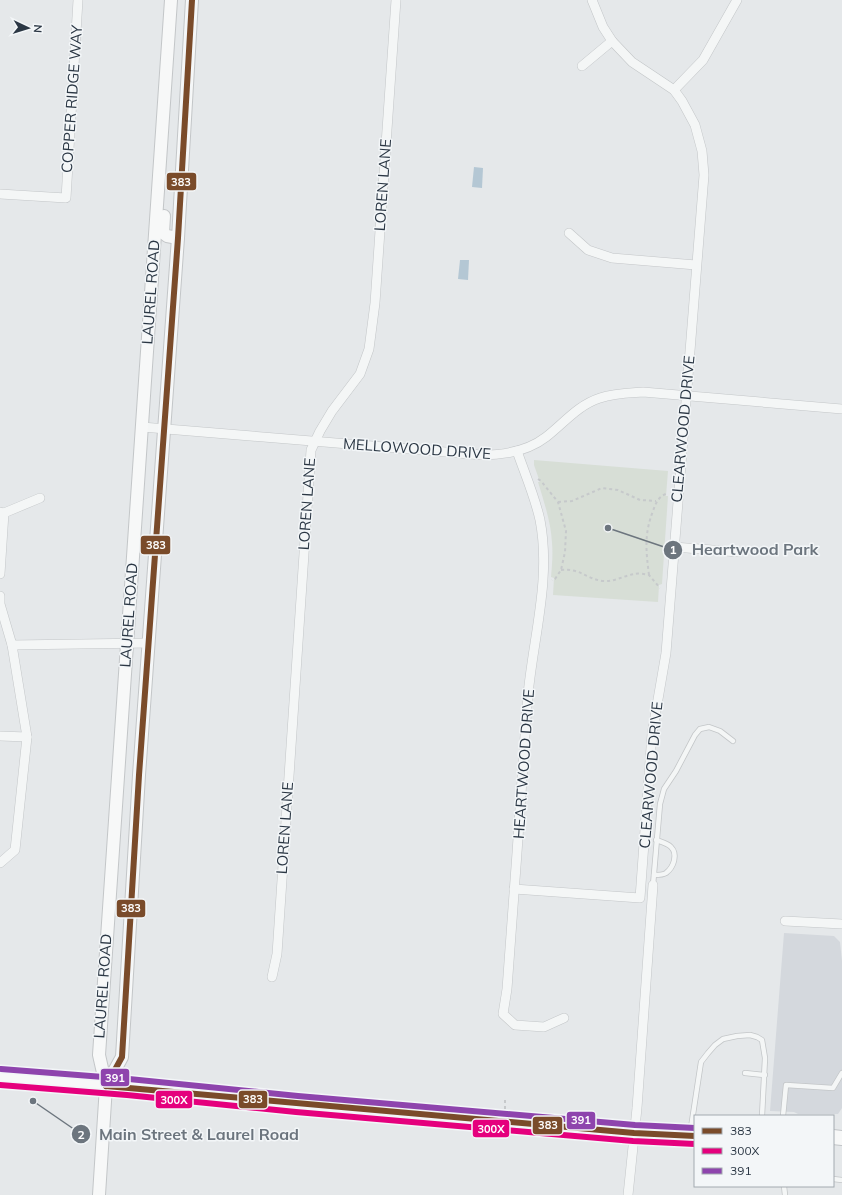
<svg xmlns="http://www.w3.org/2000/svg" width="842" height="1195" font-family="Mulish,sans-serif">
<rect width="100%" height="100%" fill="#e5e8ea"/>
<path fill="#d4d8dd" d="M784 933 834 936 840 942 842 961V1108L838 1114H798L794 1112 770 1111Z"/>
<path fill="#d7ded6" d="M534 460 668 471 666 496H668L662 584 659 585 658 602 553 595 554 578 551 577C552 566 553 554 552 543 551 522 544 502 538 482H540L534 465Z"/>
<g fill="#b4c7d4">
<path d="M474 167 483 168 482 188 472 187Z"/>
<path d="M460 260H469L468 280 458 279Z"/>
</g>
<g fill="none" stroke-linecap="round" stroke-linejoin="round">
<defs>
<g id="lane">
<path d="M654 875C658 875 663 875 666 873 674 867 678 854 671 847 667 843 661 842 656 840"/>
<path d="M653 885 660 804 664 789 676 771 695 735 700 729 709 727 720 731 733 741"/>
<path d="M745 1073 765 1075"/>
<path d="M783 1116 786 1085 833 1088 842 1073"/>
<path d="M690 1134 701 1062 708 1053 715 1045 723 1039 737 1036 750 1035 757 1037 762 1040 765 1058 762 1116"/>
<path d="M833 1179 842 1180"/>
<path d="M784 1186 785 1195"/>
</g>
<g id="street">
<path d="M582 66 612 41"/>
<path d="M674 90 703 60 737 0"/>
<path d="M0 194 66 198 78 0"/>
<path d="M569 233 588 250 612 258 696 265"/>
<path d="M142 427 482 455C504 455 528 451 546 437 564 423 578 405 600 398 614 393 628 393 643 392L842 409"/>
<path d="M517 451C525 474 535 497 540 520 552 582 531 645 527 706 521 800 514 895 507 989L503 1014 515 1025 544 1027 564 1018"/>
<path d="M0 512 4 513 40 498"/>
<path d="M674 547 738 552"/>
<path d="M0 574 4 513"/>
<path d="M0 596V604L12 645 27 737 15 850 0 863"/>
<path d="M12 645 149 643"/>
<path d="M0 736 27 737"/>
<path d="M514 889 640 898 652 734 666 653 704 175 702 151 695 125 682 101 674 90 632 62 612 41 603 27 592 0"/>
<path d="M785 921 842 924"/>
<path d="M272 977 277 954 311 450 320 431 332 411 360 374 369 349 375 303 396 0"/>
<path d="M628 1195 637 1108 653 885"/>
</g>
<g id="secondary">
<path d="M164 216 163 233 167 236 178 238"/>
<path d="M106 1086 122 1057 139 775 178 238 192 0"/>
<path d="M99 1195 106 1086 99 1055 171 0"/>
</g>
<g id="primary">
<path d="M0 1077 82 1084 128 1087 297 1104 634 1133 695 1136"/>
<path d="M833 1137 842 1138"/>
</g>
</defs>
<use href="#lane" stroke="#c3c6c8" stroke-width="6"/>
<use href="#street" stroke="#c3c6c8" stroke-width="10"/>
<use href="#secondary" stroke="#c3c6c8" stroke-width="14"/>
<use href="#primary" stroke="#c2c5c8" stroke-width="16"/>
<g stroke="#c6c9cb" stroke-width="2" stroke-dasharray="3 3" stroke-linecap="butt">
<path d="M538 479 541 481 558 502 566 531 565 552 561 570 555 579 552 580"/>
<path d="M558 502 572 501 602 488 618 490 640 500 656 501"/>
<path d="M561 570C581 568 586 579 603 581 614 582 623 576 634 574 638 573 644 574 649 575L660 588"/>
<path d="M649 575C646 551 644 534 653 511 656 502 659 496 668 493"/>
<path d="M505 1109V1097"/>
</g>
<use href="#lane" stroke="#f4f6f6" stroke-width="4.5"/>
<use href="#street" stroke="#f4f6f6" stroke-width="9"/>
<use href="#secondary" stroke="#f7f8f8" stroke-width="12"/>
<use href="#primary" stroke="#f7f8f8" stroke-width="14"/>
<defs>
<g id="bus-1">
<path d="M106 1086 122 1057 139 775 178 238 192 0"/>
<path d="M106 1086 634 1133 695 1136"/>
</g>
<path id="bus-2" d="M0 1085 127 1095 296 1112 633 1141 695 1144"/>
<path id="bus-3" d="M1 1069 129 1079 298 1096 635 1125 695 1128"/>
</defs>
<use href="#bus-1" stroke="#f3f6f8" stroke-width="9"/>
<use href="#bus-2" stroke="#f3f6f8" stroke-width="9"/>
<use href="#bus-3" stroke="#f3f6f8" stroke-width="9"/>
<use href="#bus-1" stroke="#7a4b2a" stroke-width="6"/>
<use href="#bus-2" stroke="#e5007d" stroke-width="6"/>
<use href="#bus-3" stroke="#8e44ad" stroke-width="6"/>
</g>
<g text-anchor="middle" stroke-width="3" stroke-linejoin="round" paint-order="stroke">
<g font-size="15" fill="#2b3744" stroke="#f3f6f8">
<text transform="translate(72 99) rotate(-86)" y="5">COPPER RIDGE WAY</text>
<text transform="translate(383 185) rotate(-86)" y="5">LOREN LANE</text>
<text transform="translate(151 292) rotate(-86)" y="5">LAUREL ROAD</text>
<text transform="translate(683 429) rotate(-85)" y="5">CLEARWOOD DRIVE</text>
<text transform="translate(417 449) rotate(4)" y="5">MELLOWOOD DRIVE</text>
<text transform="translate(307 504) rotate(-86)" y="5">LOREN LANE</text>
<text transform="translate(129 615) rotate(-86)" y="5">LAUREL ROAD</text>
<text transform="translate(524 764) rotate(-86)" y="5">HEARTWOOD DRIVE</text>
<text transform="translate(651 775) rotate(-85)" y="5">CLEARWOOD DRIVE</text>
<text transform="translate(285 828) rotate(-86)" y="5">LOREN LANE</text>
<text transform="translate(103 986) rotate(-86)" y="5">LAUREL ROAD</text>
</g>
</g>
<path fill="none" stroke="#6c757e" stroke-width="1.5" d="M608 528L673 550M33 1101L81 1134"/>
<g fill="#6c757e" stroke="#f3f6f8" stroke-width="1.5">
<circle cx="608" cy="528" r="4"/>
<circle cx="33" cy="1101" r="4"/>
<circle cx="673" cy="550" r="10"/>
<circle cx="81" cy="1134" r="10"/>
</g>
<g font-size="12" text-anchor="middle" font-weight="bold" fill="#fff">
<text x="673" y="554">1</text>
<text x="81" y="1139">2</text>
</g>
<g font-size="16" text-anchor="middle" font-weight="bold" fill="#6c757e" stroke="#f3f6f8" stroke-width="3" stroke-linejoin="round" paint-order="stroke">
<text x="755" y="555">Heartwood Park</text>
<text x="199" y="1140">Main Street &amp; Laurel Road</text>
</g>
<g stroke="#f3f6f8" stroke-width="1.5">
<rect x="166" y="172" width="31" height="19" rx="4" fill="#7a4b2a"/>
<rect x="140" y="535" width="31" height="20" rx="4" fill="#7a4b2a"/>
<rect x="116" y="899" width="30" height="19" rx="4" fill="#7a4b2a"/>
<rect x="100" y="1068" width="30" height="19" rx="4" fill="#8e44ad"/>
<rect x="238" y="1090" width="30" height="19" rx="4" fill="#7a4b2a"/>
<rect x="155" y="1090" width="38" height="19" rx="4" fill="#e5007d"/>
<rect x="566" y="1111" width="30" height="19" rx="4" fill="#8e44ad"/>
<rect x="532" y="1116" width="31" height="19" rx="4" fill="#7a4b2a"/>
<rect x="472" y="1119" width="38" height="19" rx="4" fill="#e5007d"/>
</g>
<g font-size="11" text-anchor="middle" font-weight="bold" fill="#fff">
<text x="181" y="186">383</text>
<text x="156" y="549">383</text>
<text x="131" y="912">383</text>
<text x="115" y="1082">391</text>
<text x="253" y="1103">383</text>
<text x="174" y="1104">300X</text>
<text x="581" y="1124">391</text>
<text x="548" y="1129">383</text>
<text x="491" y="1133">300X</text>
</g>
<rect x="694" y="1115" width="140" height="72" fill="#f3f6f8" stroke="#a3aab0"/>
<rect x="702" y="1128" width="20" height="6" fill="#7a4b2a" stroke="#a3aab0"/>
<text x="730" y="1135" font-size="12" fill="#2b3744">383</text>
<rect x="702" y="1148" width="20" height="6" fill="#e5007d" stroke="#a3aab0"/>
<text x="730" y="1155" font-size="12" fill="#2b3744">300X</text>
<rect x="702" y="1168" width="20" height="6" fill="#8e44ad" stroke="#a3aab0"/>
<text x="730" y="1175" font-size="12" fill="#2b3744">391</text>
<g transform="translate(28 28) rotate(94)" stroke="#f3f6f8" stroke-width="3" paint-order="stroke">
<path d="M0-3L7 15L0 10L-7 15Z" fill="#2b3744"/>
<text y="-6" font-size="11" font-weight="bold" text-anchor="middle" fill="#2b3744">N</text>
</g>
</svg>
